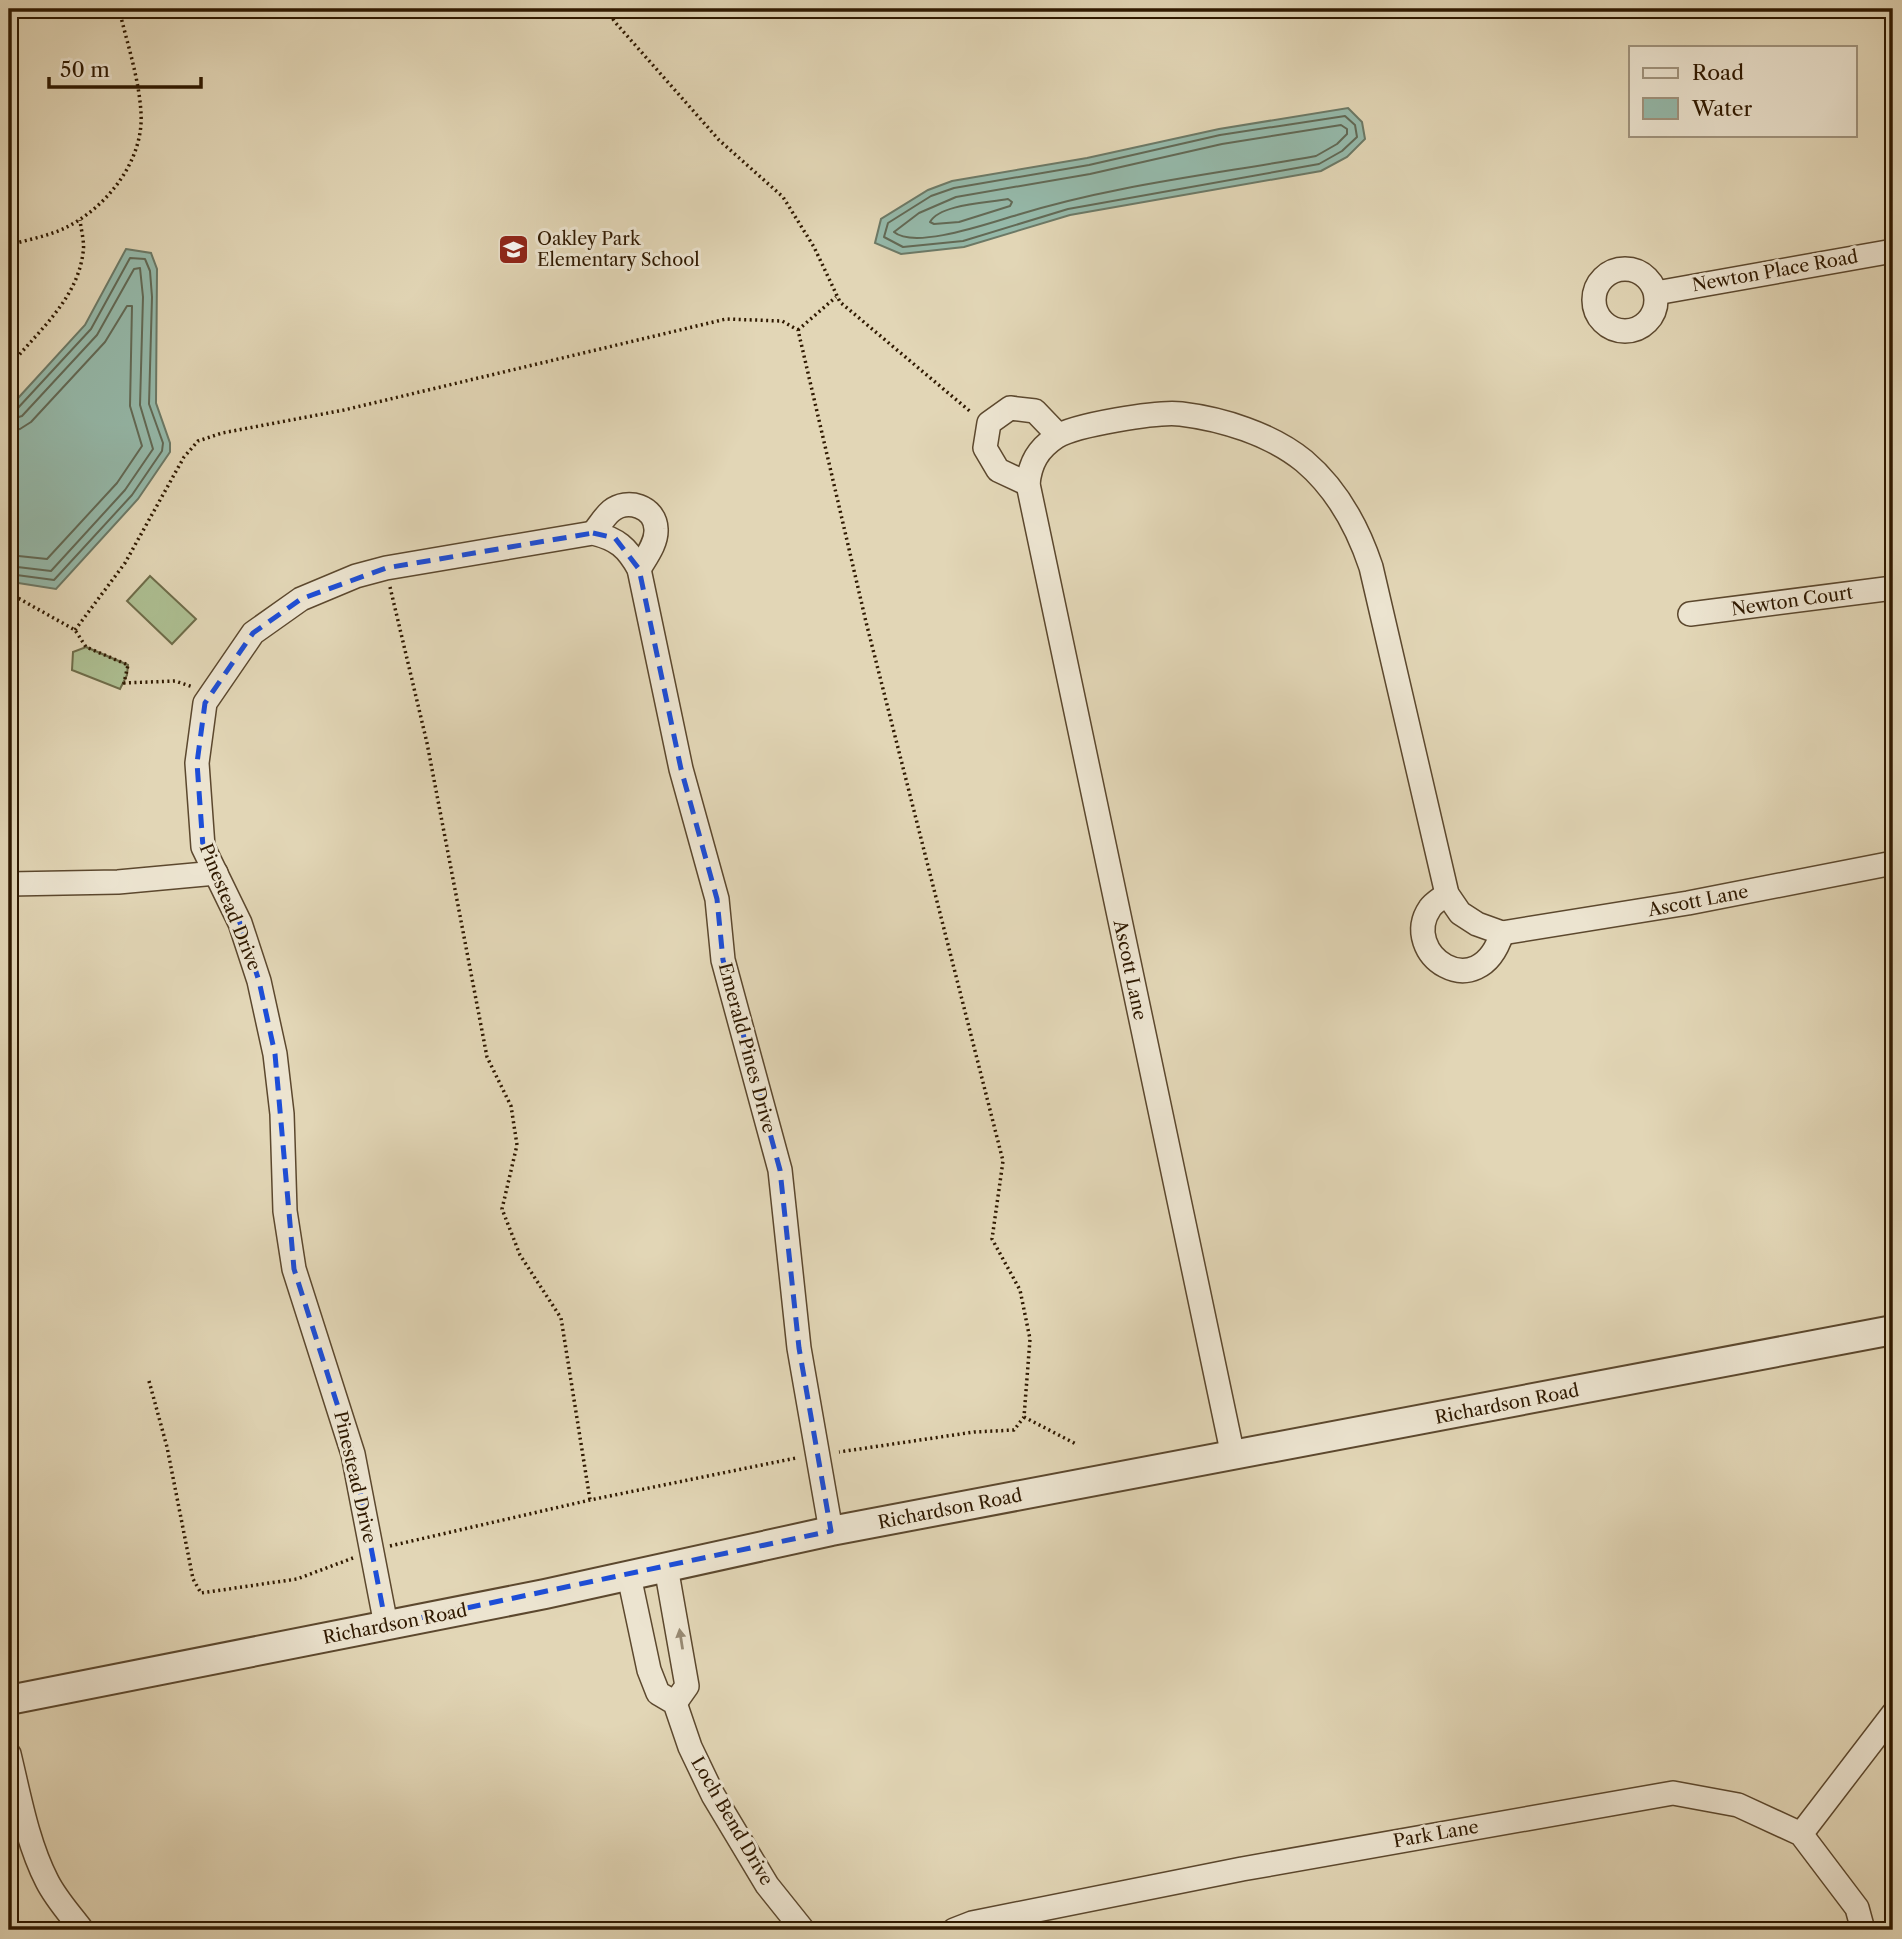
<svg xmlns="http://www.w3.org/2000/svg" width="1902" height="1939" font-family="'Libre Caslon Text',serif">
<rect width="100%" height="100%" fill="#e2d6b6"/>
<filter id="stains"><feTurbulence type="fractalNoise" baseFrequency=".00286" numOctaves="4"/><feColorMatrix values="0 0 0 0 .2 0 0 0 0 .09 0 0 0 0 .02 0 0 0 .5 -.17"/></filter>
<radialGradient id="worn" r=".72"><stop offset=".6" stop-color="#630" stop-opacity="0"/><stop offset="1" stop-color="#630" stop-opacity=".3"/></radialGradient>
<g fill="#adbf92" stroke="#6e6c49" stroke-width="2">
<path d="M150 576 196 619 172 644 127 601Z"/>
<path d="M86 647 128 665 127 675 120 689 72 670 73 652Z"/>
</g>
<g fill="#95b9aa" stroke="#6c7966" stroke-width="2">
<path d="M1348 108 1362 122 1365 139 1347 157 1321 171 1070 215 964 247 901 254 875 243 881 219 928 190 952 181 1087 158 1219 129Z"/>
<path d="M126 249 151 253 157 269 156 403 170 443V452L138 499 56 589 12 582 9 580V408L85 325Z"/>
</g>
<g fill="none" stroke-linecap="round" stroke-linejoin="round">
<g stroke="#626955" stroke-width="2">
<path d="M1345 116 1355 125 1357 137 1342 151 1319 164 1068 209 963 241 903 247 884 237 888 223 931 196 954 188 1089 165 1220 135Z"/>
<path d="M1341 125 1347 129V134L1337 144 1316 156C1216 174 1114 185 1017 215 992 222 915 250 894 232L919 213 956 197 1090 174 1222 144Z"/>
<path d="M1008 199 1012 202 1010 206 959 222 934 224 930 222C940 204 988 203 1008 199Z"/>
<path d="M9 412 17 409 91 329 130 258 145 259 150 271 152 297 149 404 163 443 162 451 132 495 54 580 9 574"/>
<path d="M9 420 22 416 97 335 134 269 140 268 143 297 140 405 153 449 125 490 51 571 9 566"/>
<path d="M9 431 20 429 31 422 105 342 127 306H132L130 406 142 446 117 483 47 559 9 555"/>
</g>
<defs>
<g id="minor">
<circle cx="1625" cy="300" r="31"/>
<path d="M1656 293 1893 251"/>
<path d="M1028 484 998 470 985 448 989 423 1010 408 1035 411 1058 435"/>
<path d="M593 533C599 526 604 517 611 511 627 498 655 506 656 529 657 543 646 557 639 569"/>
<path d="M1690 614 1893 588"/>
<path d="M9 884 118 882 216 873"/>
<path d="M1447 894C1442 898 1433 903 1430 908 1399 953 1478 1009 1502 933"/>
<path d="M1233 1456 1028 484C1030 463 1038 449 1056 437 1074 425 1159 411 1181 414 1222 419 1271 434 1304 461 1337 489 1358 528 1371 567L1447 894 1460 913 1477 924 1502 933 1688 903 1893 863"/>
<path d="M666 1567 687 1686 675 1703"/>
<path d="M629 1576 649 1670 658 1693 675 1703 690 1747 713 1795 767 1885 803 1930"/>
<path d="M386 1625 353 1454 294 1269 285 1211 282 1114 275 1054 259 981 240 923 203 847 197 763 205 703 253 633 301 599 356 576 386 568 593 533C617 539 627 547 639 569L681 769 717 899 723 960 780 1170 799 1348 831 1531"/>
<path d="M9 1754C19 1795 27 1842 47 1881 56 1899 70 1914 82 1930"/>
<path d="M1801 1834 1893 1714"/>
<path d="M954 1930 972 1923 1242 1869 1673 1793 1738 1805 1801 1834 1857 1908 1863 1930"/>
</g>
<path id="tertiary" d="M9 1700 545 1594 831 1531 1893 1330"/>
</defs>
<use href="#minor" stroke="#5c482e" stroke-width="26"/>
<use href="#tertiary" stroke="#5c482e" stroke-width="32"/>
<g stroke="#2f1900" stroke-width="3.5" stroke-dasharray="2 3.5" stroke-linecap="butt">
<path d="M608 9 614 21 719 140 783 197 814 247 840 302 972 413"/>
<path d="M9 245C27 240 48 236 65 228 106 208 144 161 141 113 139 78 127 43 119 9"/>
<path d="M798 330 836 297"/>
<path d="M9 367C37 332 77 300 83 253 85 243 81 230 80 220"/>
<path d="M390 587 427 743 487 1057 511 1106 517 1145 502 1209 520 1255 561 1318 590 1500"/>
<path d="M9 593 75 630 86 647 128 665 124 683 175 681 193 687"/>
<path d="M75 630 125 563 184 457 198 441 222 433 344 410 726 319 782 321 798 330 866 622 1003 1161 992 1239 1020 1290 1030 1339 1024 1417 1014 1430 974 1432 839 1452"/>
<path d="M149 1381 167 1447 193 1579 201 1593 297 1579 353 1558"/>
<path d="M1024 1417 1076 1444"/>
<path d="M390 1546 590 1500 796 1458"/>
</g>
<use href="#minor" stroke="#ece4d0" stroke-width="23"/>
<use href="#tertiary" stroke="#ece4d0" stroke-width="28"/>
</g>
<defs><path id="oneway-solid" d="M-6-.8H1V-3.2L6.5 0L1 3.2V.8H-6Z" transform="scale(1.75)"/></defs>
<use fill="#978972" href="#oneway-solid" transform="translate(681 1639) rotate(-99)"/>
<path fill="none" stroke="#1d4ed8" stroke-width="5" stroke-dasharray="14 9" stroke-linejoin="round" d="M593 533 615 538 639 569 681 769 717 899 723 960 780 1170 799 1348 831 1531 386 1625 353 1454 294 1269 275 1054 259 981 240 923 203 847 197 763 205 703 253 633 301 599 386 568Z"/>
<defs>
<symbol id="school-square" viewBox="-11 -11 22 22"><rect x="-9" y="-9" width="18" height="18" rx="4" fill="#8f2418" stroke="#ece4d0"/><path d="M0-5L7-2L0 1L-7-2ZM-4 1L0 2.5L4 1V4Q0 6-4 4Z" fill="#fff"/></symbol>
</defs>
<g fill-rule="evenodd">
<use href="#school-square" x="496" y="232" width="35" height="35"/>
</g>
<g text-anchor="middle" stroke-width="6" stroke-linejoin="round" paint-order="stroke">
<g font-size="18" fill="#2f1900" stroke="#ece4d0" text-anchor="start">
<text x="537" y="245">Oakley Park<tspan x="537" dy="21">Elementary School</tspan></text>
</g>
<g font-size="18" fill="#2f1900" stroke="#ece4d0">
<text transform="translate(1775 271) rotate(-10)" y="6">Newton Place Road</text>
<text transform="translate(1792 601) rotate(-8)" y="6">Newton Court</text>
<text transform="translate(1698 901) rotate(-11)" y="6">Ascott Lane</text>
<text transform="translate(230 907) rotate(68)" y="6">Pinestead Drive</text>
<text transform="translate(1130 970) rotate(78)" y="6">Ascott Lane</text>
<text transform="translate(747 1048) rotate(75)" y="6">Emerald Pines Drive</text>
<text transform="translate(1507 1404) rotate(-11)" y="6">Richardson Road</text>
<text transform="translate(355 1477) rotate(77)" y="6">Pinestead Drive</text>
<text transform="translate(950 1509) rotate(-11)" y="6">Richardson Road</text>
<text transform="translate(395 1624) rotate(-11)" y="6">Richardson Road</text>
<text transform="translate(732 1821) rotate(60)" y="6">Loch Bend Drive</text>
<text transform="translate(1436 1834) rotate(-10)" y="6">Park Lane</text>
</g>
</g>
<rect width="1902" height="1939" fill="none" stroke="#e2d6b6" stroke-width="35"/>
<rect x="10" y="10" width="1881" height="1918" fill="none" stroke="#2f1900" stroke-width="3.5"/>
<rect x="18" y="18" width="1867" height="1904" fill="none" stroke="#2f1900" stroke-width="2"/>
<rect x="1629" y="46" width="228" height="91" fill="#ece4d0" stroke="#a0937d" stroke-width="2"/>
<rect x="1643" y="68" width="35" height="10" fill="#ece4d0" stroke="#a0937d" stroke-width="2"/>
<text x="1692" y="80" font-size="21" fill="#2f1900">Road</text>
<rect x="1643" y="98" width="35" height="21" fill="#95b9aa" stroke="#a0937d" stroke-width="2"/>
<text x="1692" y="116" font-size="21" fill="#2f1900">Water</text>
<path d="M49 77v10h152v-10" fill="none" stroke="#2f1900" stroke-width="3.5"/>
<text x="60" y="77" font-size="21" fill="#2f1900" stroke="#ece4d0" stroke-width="5" paint-order="stroke">50 m</text>
<rect width="100%" height="100%" filter="url(#stains)"/>
<rect width="100%" height="100%" fill="url(#worn)"/>
</svg>
